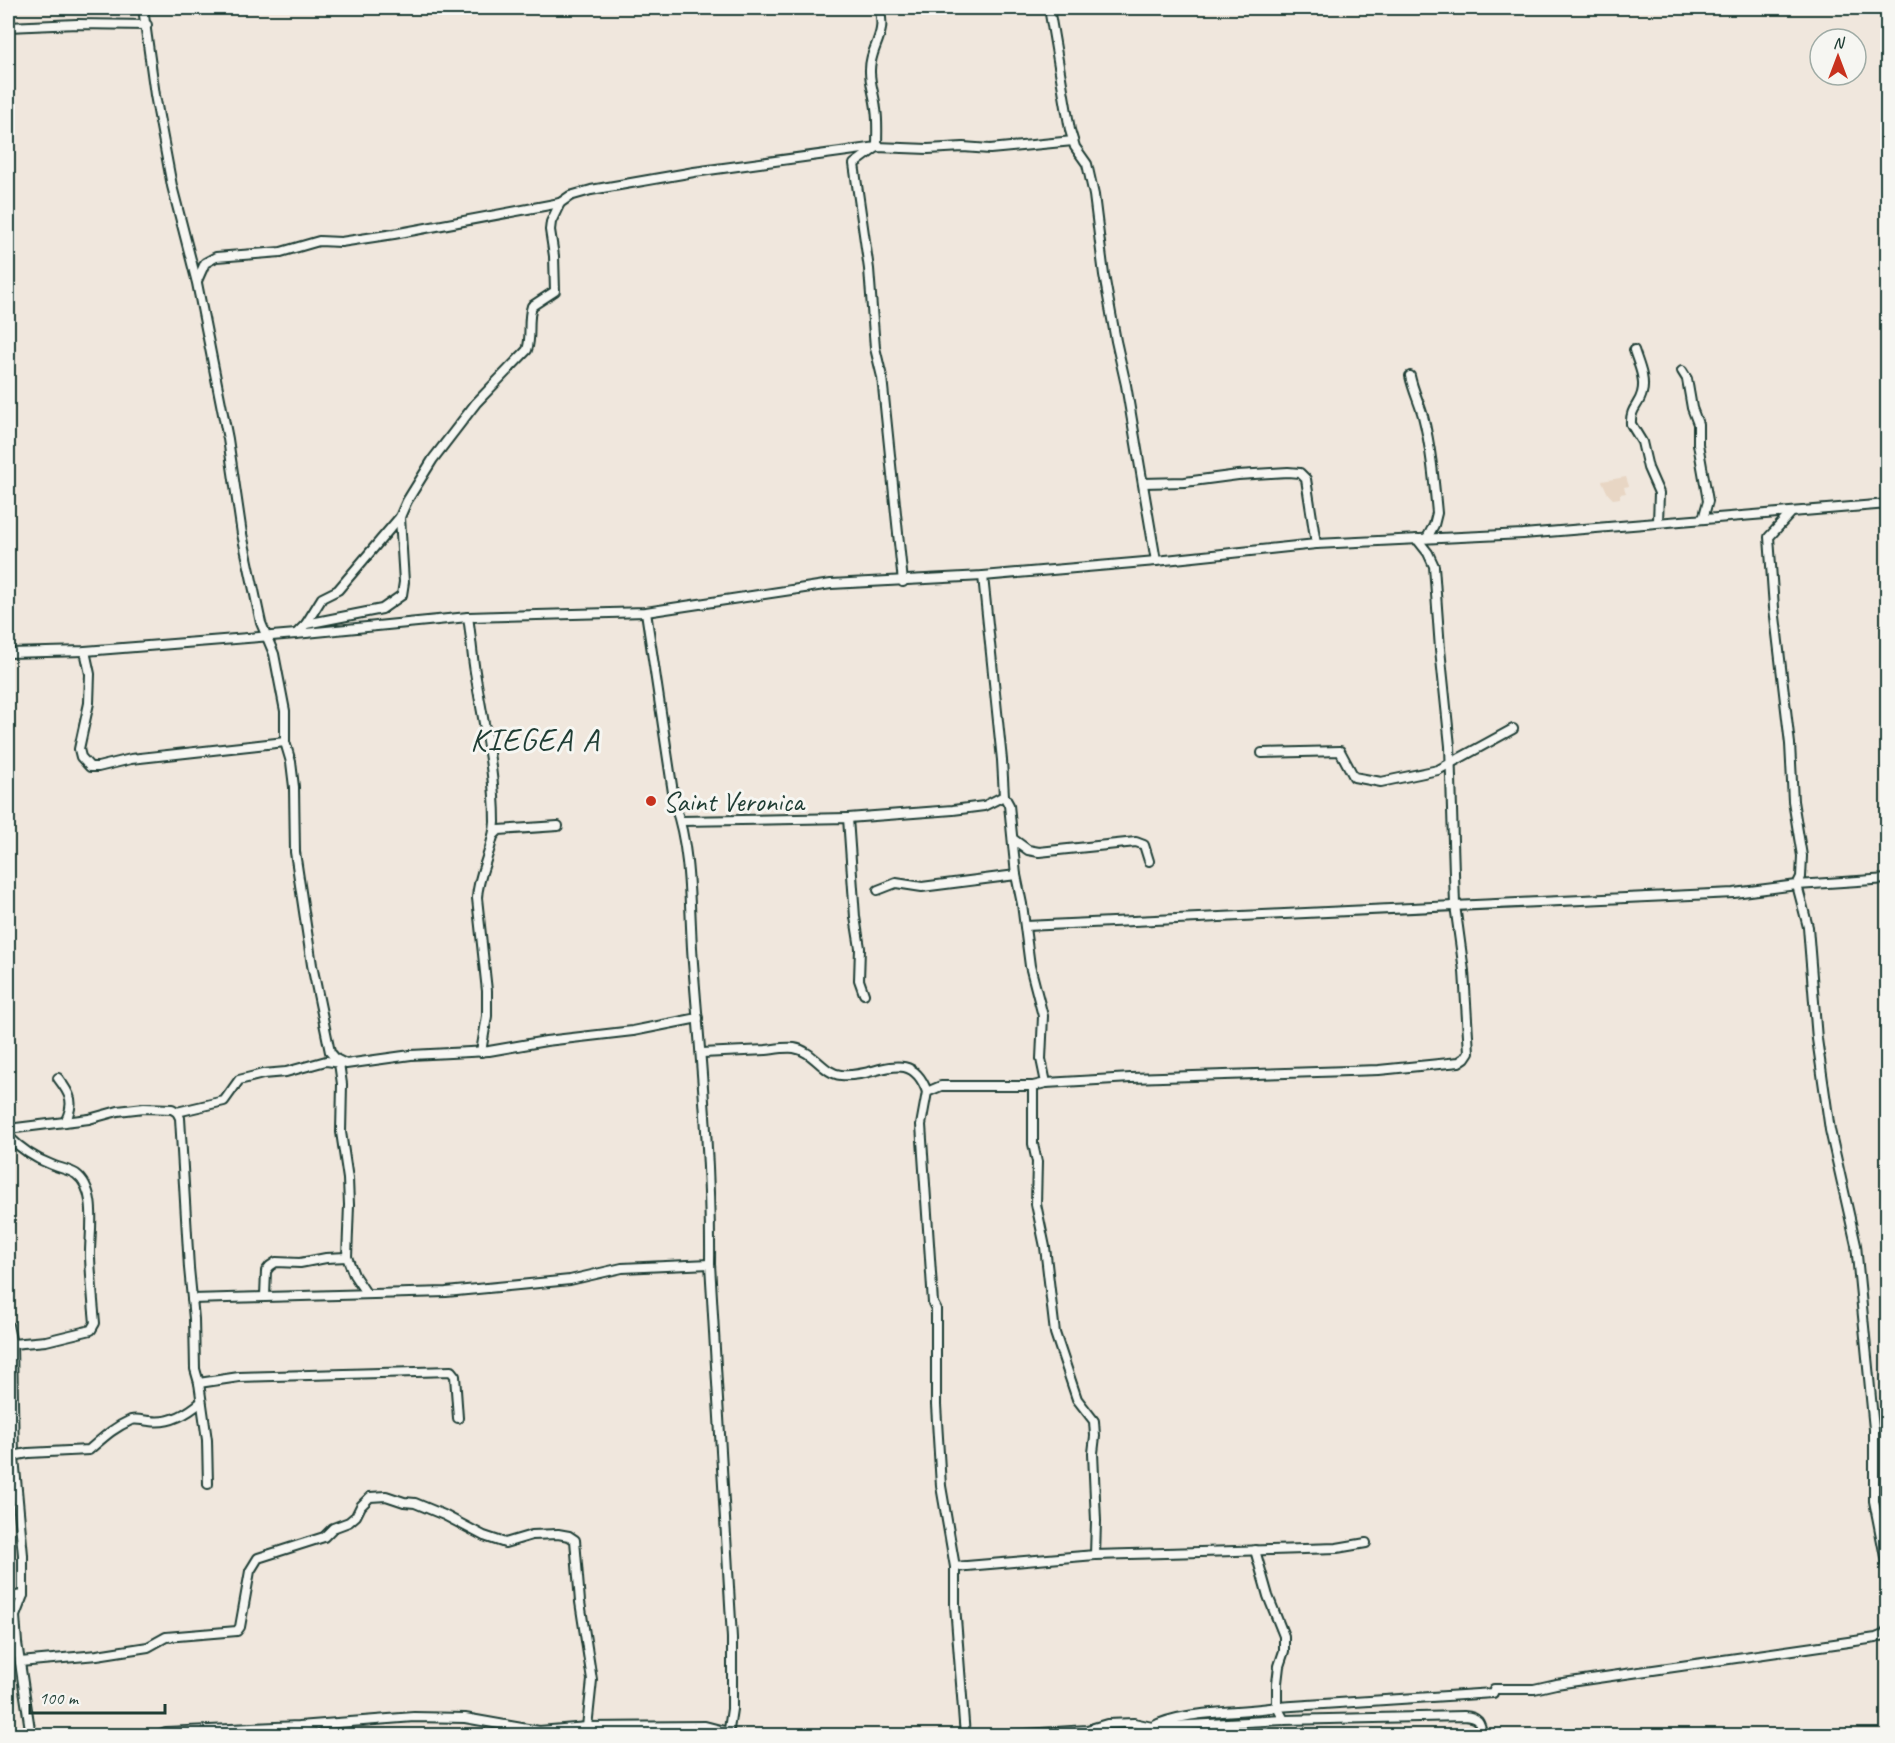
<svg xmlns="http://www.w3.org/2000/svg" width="1895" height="1743" font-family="Caveat,sans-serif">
<rect width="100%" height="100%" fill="#f0e7dd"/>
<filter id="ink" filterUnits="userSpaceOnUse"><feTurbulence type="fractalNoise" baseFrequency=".0167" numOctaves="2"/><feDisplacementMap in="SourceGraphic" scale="12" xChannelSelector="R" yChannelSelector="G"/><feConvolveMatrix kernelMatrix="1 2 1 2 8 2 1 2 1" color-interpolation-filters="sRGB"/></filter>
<g filter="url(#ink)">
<path fill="#e8d6c4" d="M1626 477 1629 486 1624 487 1626 493 1620 494V498L1613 499 1608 494 1602 481Z"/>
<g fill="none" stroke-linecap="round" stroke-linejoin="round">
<defs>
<g id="minor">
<path d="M143 8 155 95 172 186 197 283 228 439 242 534 261 623 274 654 285 711V742L291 762 294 787 295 852 312 965 330 1052 336 1059 346 1064 411 1055 489 1051 546 1041 633 1031 698 1018"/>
<path d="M879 8C888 37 869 47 870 72 870 84 875 97 876 109 878 122 877 135 877 147L854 164 869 269 875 348 882 377 903 582"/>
<path d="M1049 8 1070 130 1075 147 1087 164 1094 195 1104 275 1116 341 1126 385 1156 561"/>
<path d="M8 27 77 24 147 25"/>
<path d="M197 281 205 263 216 257 281 252 319 241 341 242 394 234 560 203 570 196 591 190 694 172 877 147 928 149 963 147 990 149 1073 141"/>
<path d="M1634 350C1638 363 1646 379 1642 393 1639 406 1630 408 1631 424L1642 442 1648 468 1659 493 1658 522"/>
<path d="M1682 371 1687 379 1692 408 1698 424V444L1708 501 1703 519"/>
<path d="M1410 376C1413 390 1419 402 1423 416 1431 447 1434 481 1437 513L1434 525 1427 538"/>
<path d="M1143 483 1185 482 1238 475 1288 472 1300 473 1306 479 1316 544"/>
<path d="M1791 513 1769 537 1774 608 1790 744 1793 801 1802 856 1801 877 1797 885 1888 879"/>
<path d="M983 576 1002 760 1004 796 1009 805 1016 875 1022 904 1030 966 1043 1016 1041 1059 1046 1083 1033 1086V1144L1037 1162 1036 1204 1045 1247 1055 1333 1077 1399 1094 1421 1095 1436 1093 1453 1096 1521 1095 1555"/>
<path d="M646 612 675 806C692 852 689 914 693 963 701 1063 711 1163 710 1264L732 1638V1709L728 1736"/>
<path d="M468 617C471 635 472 654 475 672 483 722 495 771 495 822 494 849 478 872 477 898L487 991V1016L481 1052"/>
<path d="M306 624 322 598 338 590 400 517"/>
<path d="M296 634 306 624 382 609 402 595 404 582 400 517 407 501 433 459 476 403 527 350C532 336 527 321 532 306L555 291 554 256 550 230 551 222 560 203"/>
<path d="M85 651 90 674 89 703 79 749 81 757 90 767H98L131 759 285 742"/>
<path d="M8 653 85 651 296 634 468 617 646 612 831 584 983 576 1156 561 1316 544 1523 534 1888 504"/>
<path d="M1262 753 1340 751 1354 777 1381 782 1438 770 1513 729"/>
<path d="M848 818 953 810 984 806 1004 796"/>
<path d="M681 821 848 818 855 917 860 948 859 980 864 994"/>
<path d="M493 836 499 830 558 826"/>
<path d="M1013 839 1028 850 1039 852 1136 842 1144 845 1149 861"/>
<path d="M878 890 896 883 922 887 1016 875"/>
<path d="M1026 926 1734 893 1797 885 1808 927 1817 1039 1830 1130 1856 1245 1874 1429V1501L1888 1572"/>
<path d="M702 1053C724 1052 745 1051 766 1050 775 1049 785 1047 794 1048 814 1051 822 1073 841 1075 875 1079 910 1044 927 1092"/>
<path d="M339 1063 342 1084 341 1132 348 1179 349 1205 347 1257 354 1275 366 1293"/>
<path d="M58 1078C71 1095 75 1103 65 1122"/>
<path d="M1046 1083 1131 1078 1379 1070 1459 1062 1465 1058 1469 1052 1464 971 1455 905 1450 746 1440 649 1434 566 1428 553 1417 539"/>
<path d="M177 1112 224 1101 239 1080 263 1074 286 1072 326 1061 341 1063"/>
<path d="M8 1129 89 1119 118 1111 144 1108 172 1109 177 1112 180 1118 189 1268 194 1319 195 1369 199 1383 207 1440 208 1484"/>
<path d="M8 1136C19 1147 34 1158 50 1164 58 1168 68 1169 76 1174 99 1191 89 1235 90 1258 91 1280 93 1302 95 1323L91 1330 46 1341 12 1344"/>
<path d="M265 1296 266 1271 270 1266 276 1262 300 1263 326 1258 347 1257"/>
<path d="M192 1299 446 1292 570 1280 622 1268 710 1264"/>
<path d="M8 1325 12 1344 14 1457 23 1555V1595L15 1616 17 1643 31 1736"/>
<path d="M199 1383 239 1377 451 1371 455 1376 458 1418"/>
<path d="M8 1457 28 1453 89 1450C104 1437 113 1428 131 1420 137 1418 144 1421 150 1421 169 1424 187 1414 201 1402"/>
<path d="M1255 1550 1268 1596 1284 1636V1651L1279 1666 1277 1683V1707L1284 1720"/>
<path d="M955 1567 1095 1555 1337 1548 1366 1543"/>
<path d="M8 1597 23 1595"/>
<path d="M20 1662 97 1655 148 1647 166 1637 237 1631 240 1627 250 1571 258 1558 324 1537 333 1528 349 1522 356 1516 361 1506 370 1497 386 1496 404 1502 415 1503 444 1515 484 1536 505 1543 532 1535 558 1534 569 1536 575 1540 580 1602 592 1680 587 1727"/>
<path d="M155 1736 166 1732 299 1726 414 1717 465 1718 539 1731 587 1727 705 1726 728 1732"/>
<path d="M965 1736 955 1605V1567L941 1486 936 1405V1309L933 1303 921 1125 927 1092 941 1086H1033"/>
<path d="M995 1736 1087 1730 1107 1724 1134 1723 1152 1727 1284 1720 1464 1716C1478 1717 1481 1722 1482 1736"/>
<path d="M1152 1736V1727C1183 1710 1241 1713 1277 1707L1493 1693 1494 1689H1534L1556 1684 1876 1638 1883 1635 1888 1629"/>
</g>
</defs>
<use href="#minor" stroke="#1f3d34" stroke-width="12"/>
<use href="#minor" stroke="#f6f6f2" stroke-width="8"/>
</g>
</g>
<circle fill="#c8321e" stroke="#f6f6f2" stroke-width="2" cx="651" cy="801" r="6"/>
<g text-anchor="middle" stroke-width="6" stroke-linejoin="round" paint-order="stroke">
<g font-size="28" fill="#1f3d34" stroke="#f6f6f2" text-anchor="start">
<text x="663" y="811">Saint Veronica</text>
</g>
<g font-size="32" letter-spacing="1.5" fill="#1f3d34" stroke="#f6f6f2">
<text x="535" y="750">KIEGEA A</text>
</g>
</g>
<rect width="1895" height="1743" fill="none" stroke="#f6f6f2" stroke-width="30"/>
<rect x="15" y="15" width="1865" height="1713" fill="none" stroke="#1f3d34" stroke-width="2" filter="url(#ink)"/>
<g transform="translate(1838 57)"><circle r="28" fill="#f6f6f2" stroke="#a0aca6" stroke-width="1.5"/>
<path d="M0-4.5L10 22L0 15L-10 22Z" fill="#c8321e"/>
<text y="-9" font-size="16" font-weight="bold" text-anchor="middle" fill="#1f3d34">N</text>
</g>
<path d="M30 1704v9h135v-9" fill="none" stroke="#1f3d34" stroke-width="3"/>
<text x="39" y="1704" font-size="18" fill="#1f3d34" stroke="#f6f6f2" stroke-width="4.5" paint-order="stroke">100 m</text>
</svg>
